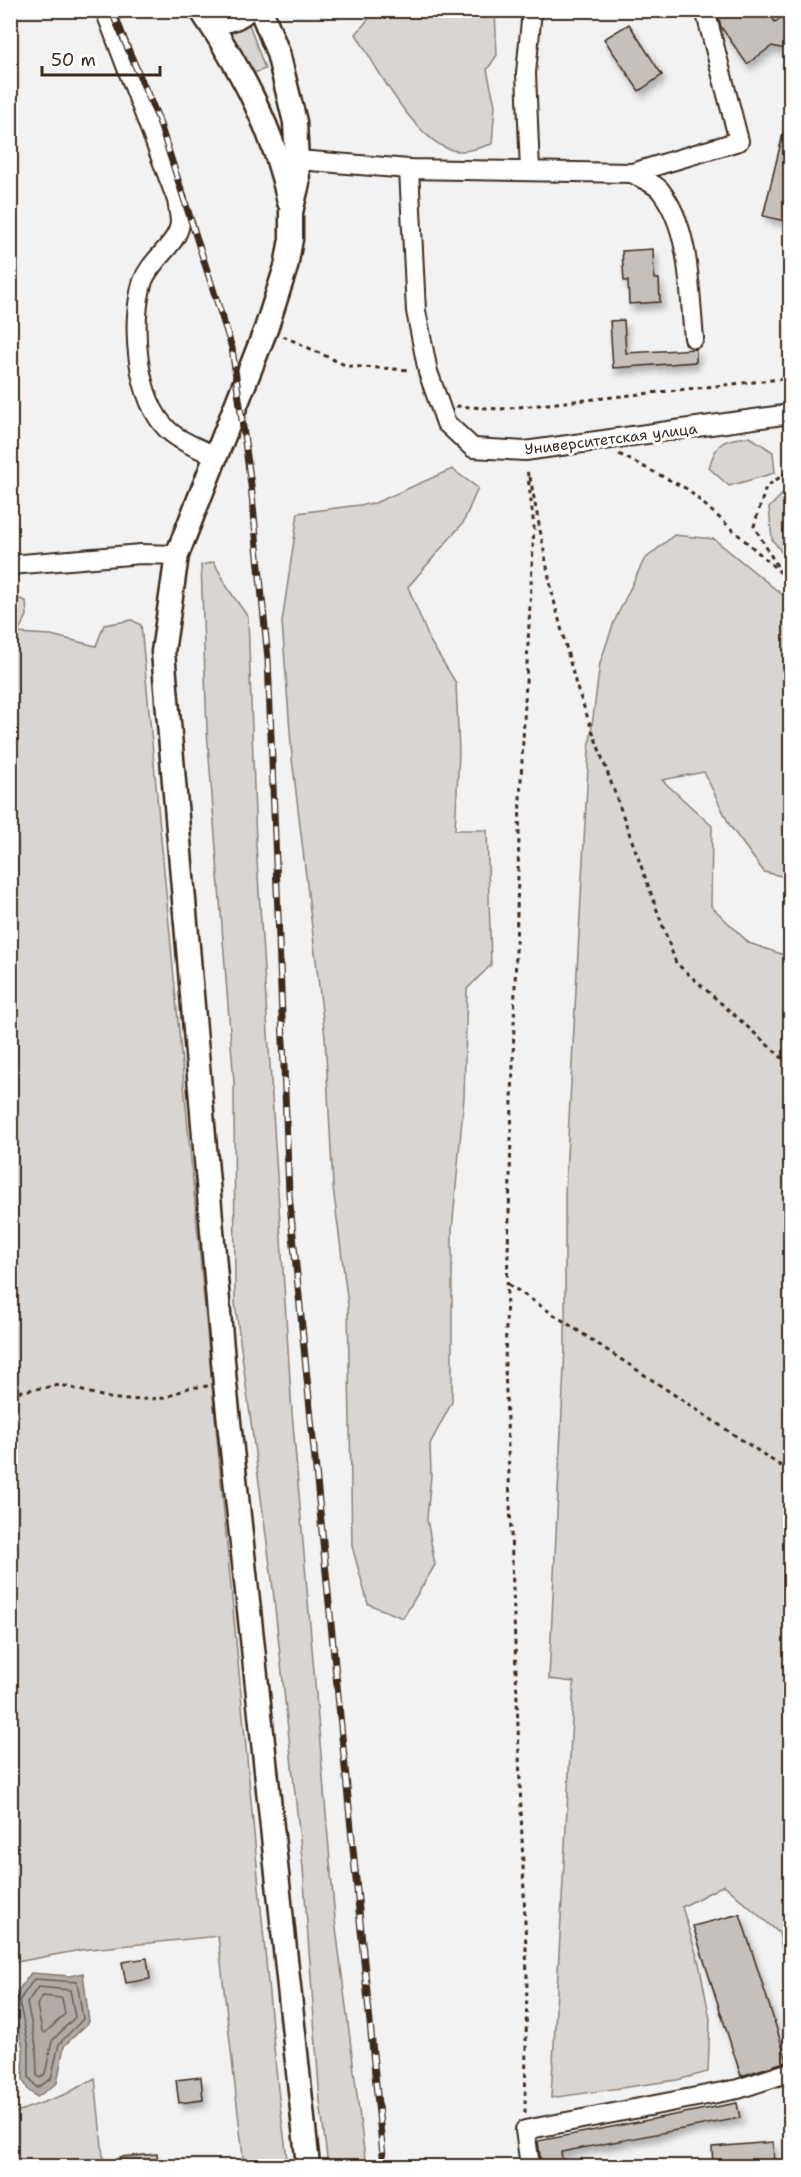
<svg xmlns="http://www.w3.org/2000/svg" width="801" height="2177" font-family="'Shantell Sans',sans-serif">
<defs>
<filter id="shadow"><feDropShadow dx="3.5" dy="6" stdDeviation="3" flood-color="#0004"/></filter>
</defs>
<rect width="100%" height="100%" fill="#f3f2f2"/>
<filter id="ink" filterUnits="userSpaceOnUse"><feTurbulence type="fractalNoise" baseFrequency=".0167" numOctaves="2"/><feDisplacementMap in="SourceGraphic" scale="12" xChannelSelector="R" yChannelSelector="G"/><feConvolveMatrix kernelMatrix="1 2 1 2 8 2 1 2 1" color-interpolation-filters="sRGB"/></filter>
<g filter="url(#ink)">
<g fill="#d8d5d2" stroke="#8a8078" stroke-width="1.5">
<path d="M375 11H495L497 55 487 70 495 105 492 144C479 148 466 153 452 150 414 140 375 65 356 34Z"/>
<path d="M249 24 265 69 251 74 229 34Z"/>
<path d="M750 437 773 452 775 473 729 486 709 468C716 441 724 439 750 437Z"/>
<path d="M452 469 478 488 463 523 408 587 430 641 456 683 459 752 455 830H487L491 965 467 989 464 1097 452 1231V1402L430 1444 431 1475 427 1519 435 1565 403 1618 368 1604 352 1546 348 1305 333 1187 325 1037 292 758 282 622 298 513 375 503Z"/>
<path d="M790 486V564L772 539 769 508Z"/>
<path d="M674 535 714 539 790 601V878L764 872 730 826 704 772 662 780 712 826 711 906 749 943 790 957V1987L779 1933 724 1885 682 1907 699 1963 710 2019 708 2072 677 2080 551 2098 574 1682 549 1679 565 1347V1193L589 749 600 663 614 622 644 560Z"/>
<path d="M214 562 229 590 248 617 256 844 292 1412 335 1920 366 2166H328L320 2101 303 1868 272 1580 235 1303 234 1083 207 731 201 565Z"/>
<path d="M11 596 26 601 27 616 17 633 51 635 96 646 104 625 132 620 141 625 278 2090 288 2166H244L218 1936 81 1950 11 1963Z"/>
<path d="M95 2078 104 2166H11V2114L66 2094Z"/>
</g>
<path fill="#b2aba7" stroke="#827770" stroke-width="1.5" d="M31 1973 70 1976 83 1973 89 2022 64 2046 57 2083 37 2097 28 2090 23 2079V2048L12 1999Z"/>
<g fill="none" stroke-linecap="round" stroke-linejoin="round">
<g stroke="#6b5e55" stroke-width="1.5">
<path d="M34 1979 77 1982 83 2019 59 2044 51 2079 37 2088 29 2077V2047L19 2001Z"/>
<path d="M38 1987 70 1990 75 2017 52 2041 45 2074 40 2078 37 2075 36 2046 27 2003Z"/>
<path d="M43 1996 62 1998 65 2014 45 2033 42 2031 37 2005Z"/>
</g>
</g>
<g fill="#c6c0bd" stroke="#3b2a1e" stroke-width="1.5" filter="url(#shadow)">
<path d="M723 10H767L775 22 785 15 790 23V50L772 46 747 64 721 27 718 14Z"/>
<path d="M629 24 662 75 639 91 604 39Z"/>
<path d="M786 122 790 123V222L763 216Z"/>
<path d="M653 249 654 279H659L660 302 629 304 628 281H624L622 251Z"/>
<path d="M624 320 626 353 696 349V362L613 368 610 321Z"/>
<path d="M740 1914 787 2061 741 2076 693 1926Z"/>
<path d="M147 1958 150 1979 126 1983 122 1962Z"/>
<path d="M201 2077 203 2100 179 2103 176 2080Z"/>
<path d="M737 2103 740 2118 561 2152 563 2166H543L540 2156 538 2141Z"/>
<path d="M773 2142 774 2166H713L712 2147Z"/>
<path d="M157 2154 158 2166H120V2157Z"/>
</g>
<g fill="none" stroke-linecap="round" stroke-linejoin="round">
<defs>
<g id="minor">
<path d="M105 10 177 200C178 207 180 216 180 223 178 244 151 259 143 281 130 321 136 399 168 430 181 442 200 449 216 456"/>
<path d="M298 160 409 169 632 173 739 141 705 10"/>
<path d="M409 169 416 311 428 372 446 423 473 448 525 451 790 414"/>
<path d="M530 171 526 73 532 10"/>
<path d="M632 173C640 178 654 183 660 190 691 229 689 291 694 338"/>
<path d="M10 565 141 554 177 555"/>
<path d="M530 2166 525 2130 738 2089 790 2072"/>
</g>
<g id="major">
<path d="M201 10C241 69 275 132 289 202"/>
<path d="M261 10 278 53 295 122 298 183 291 212V239L286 267 266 329 177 555 163 652 225 1384 308 2166"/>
<path d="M207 19C223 23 234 21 247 10"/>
</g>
</defs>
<use href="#minor" stroke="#3b2a1e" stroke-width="22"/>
<use href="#major" stroke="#3b2a1e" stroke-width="27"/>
<g stroke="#3b2a1e" stroke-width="3" stroke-dasharray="4.5 4.5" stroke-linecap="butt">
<path d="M283 336 347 366 411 370"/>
<path d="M456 406 501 409 790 378"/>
<path d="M619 454 687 489 790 581"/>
<path d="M530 477 552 593 576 685 676 963 790 1065"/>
<path d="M777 566 754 526 766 487 790 470"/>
<path d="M508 1284 790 1472"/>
<path d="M10 1393 61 1385 109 1398 128 1400 165 1398 188 1388 208 1386"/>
<path d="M525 2113 527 1977 505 1365 520 799 534 527 527 468"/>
</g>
<use href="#minor" stroke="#fff" stroke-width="18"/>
<use href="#major" stroke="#fff" stroke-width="22"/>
<defs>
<path id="rail" d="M111 10 158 118 232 348 251 485 268 659 289 1194 384 2166"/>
</defs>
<use href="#rail" stroke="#3b2a1e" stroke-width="7"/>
<use href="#rail" stroke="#fff" stroke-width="4.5" stroke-dasharray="14" stroke-linecap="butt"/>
</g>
</g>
<g text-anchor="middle" stroke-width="6" stroke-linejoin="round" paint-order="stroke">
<g font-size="15" fill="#3b2a1e" stroke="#fff">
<text transform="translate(611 439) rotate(-7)" y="5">Университетская улица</text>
</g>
</g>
<rect width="801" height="2177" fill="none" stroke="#fff" stroke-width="36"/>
<rect x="18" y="18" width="765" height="2141" fill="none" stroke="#3b2a1e" stroke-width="2" filter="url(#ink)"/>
<path d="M42 66v9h118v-9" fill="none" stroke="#3b2a1e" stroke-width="3"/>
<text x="51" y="66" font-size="18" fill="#3b2a1e" stroke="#ffffff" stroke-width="4.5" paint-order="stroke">50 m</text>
</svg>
